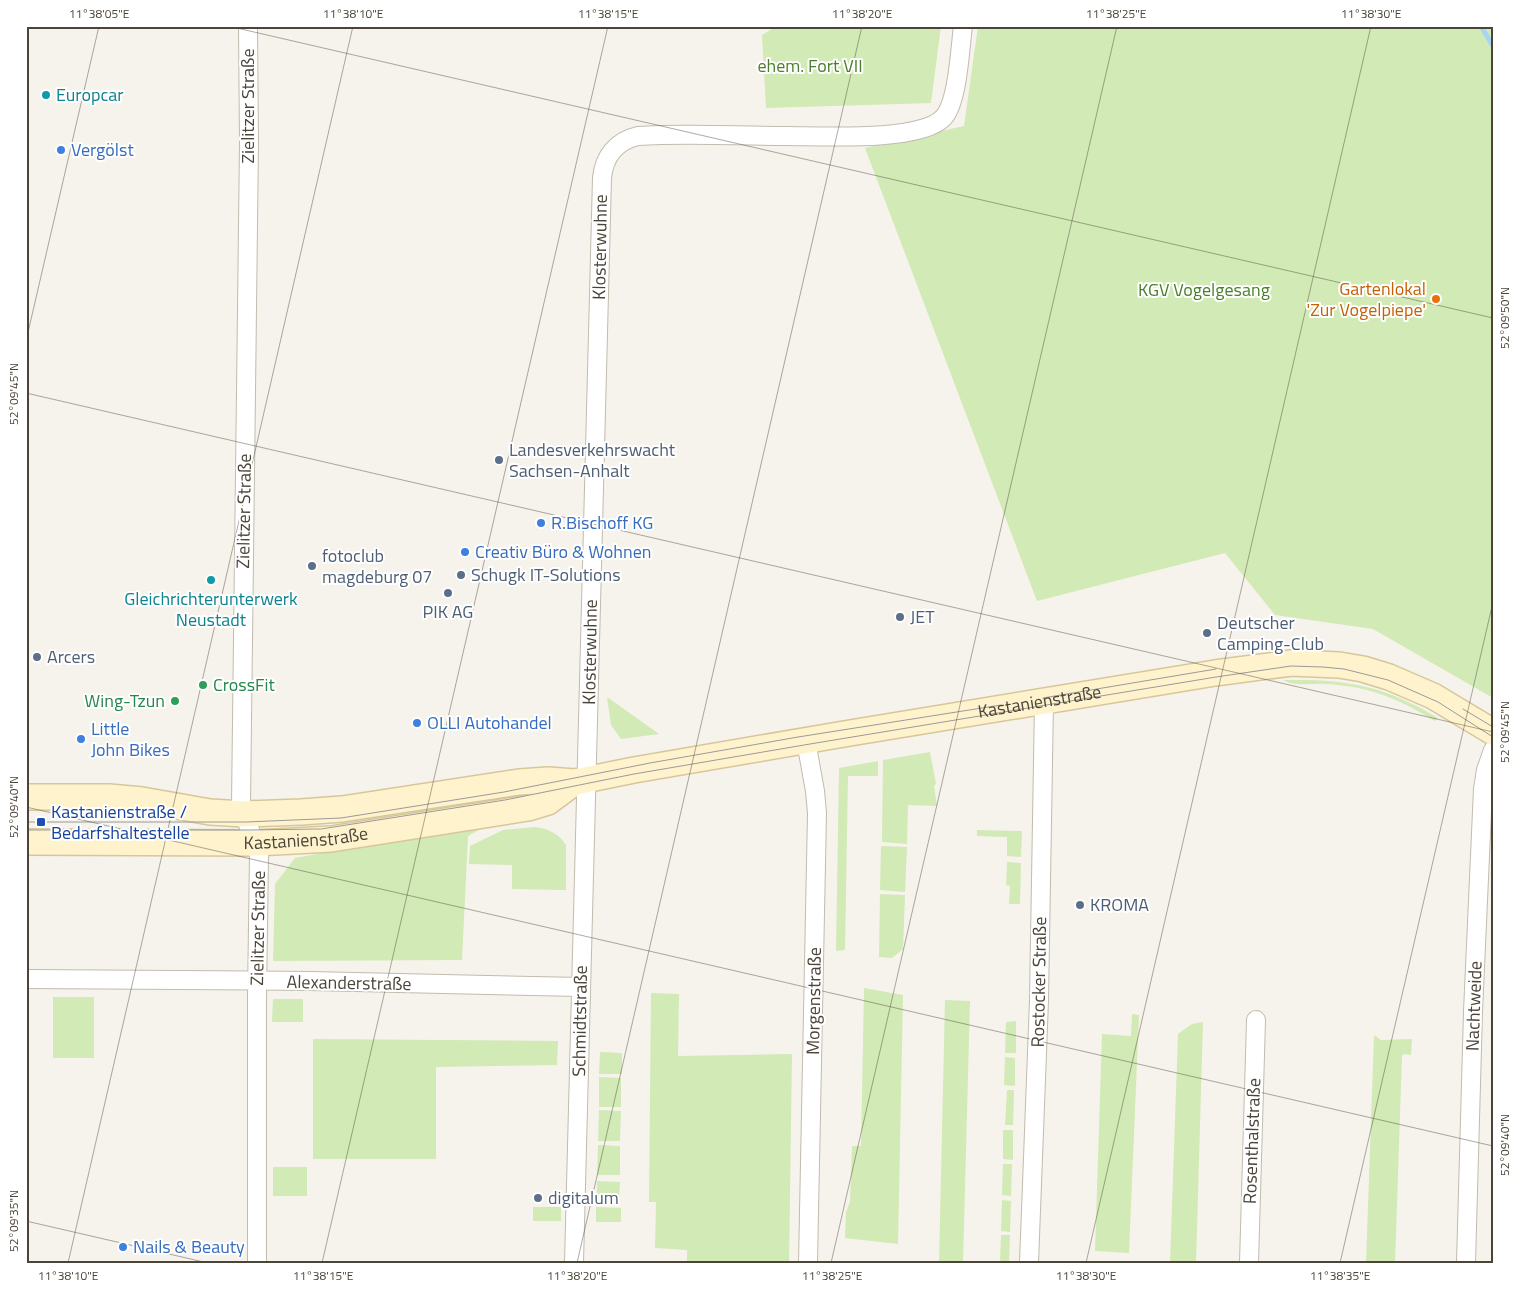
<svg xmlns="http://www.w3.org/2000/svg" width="1519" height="1289" font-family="'Titillium Web',sans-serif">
<rect width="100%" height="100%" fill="#f6f3ec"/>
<g fill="#d2eab5">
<path d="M777 26H941L931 103 766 108 762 35Z"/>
<path d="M978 26H1493V698L1373 629 1275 615 1225 553 1037 601 865 148 964 126Z"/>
<path d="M1283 680C1345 679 1384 685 1438 718L1435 721C1409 705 1383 692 1353 687 1344 686 1334 684 1325 684 1312 683 1295 687 1283 680Z"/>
<path d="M607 697 659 734 621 739 611 725Z"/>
<path d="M930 752 936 784 934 786 937 806 908 805 907 844 882 842 883 760Z"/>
<path d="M878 761V776H848L845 950 836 951 839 768Z"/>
<path d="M491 823 468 836 462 960 273 961 275 884 295 858Z"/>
<path d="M536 827C549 829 559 834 566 845V890L512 889V865L469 864 470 846 503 830Z"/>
<path d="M977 830 1022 831 1021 857 1007 856V837L977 836Z"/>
<path d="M881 846 907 847 905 892 880 890Z"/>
<path d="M1007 862 1021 863 1020 904H1009L1010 886 1006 885Z"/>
<path d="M880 894 905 895 903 949 892 958 879 957Z"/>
<path d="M864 988 903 995 898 1244 845 1238 846 1212 850 1202 852 1146H861Z"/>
<path d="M651 993 679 994 678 1056 792 1054 789 1263H687V1250L655 1248 656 1202H649Z"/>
<rect x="53" y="997" width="41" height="61"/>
<path d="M273 999H303V1022H272Z"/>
<path d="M945 1000 970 1001 963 1263H939Z"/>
<path d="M1132 1014 1139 1015 1129 1253 1095 1251 1102 1034 1131 1036Z"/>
<path d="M1016 1021V1053H1005L1006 1022Z"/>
<path d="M1203 1022 1196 1263H1170L1178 1034 1192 1024Z"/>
<path d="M1374 1035 1381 1040 1412 1039 1411 1055 1404 1054 1402 1056 1395 1263H1366Z"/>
<path d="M313 1039 558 1041 557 1065 436 1067V1159H313Z"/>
<path d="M600 1052 622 1053V1074H599Z"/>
<path d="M1005 1057 1015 1058V1086L1004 1085Z"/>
<path d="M599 1077 621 1078V1107H599Z"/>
<path d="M1007 1090H1014L1013 1125H1005Z"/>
<path d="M599 1110 621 1111 620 1141H598Z"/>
<path d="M1003 1130H1013V1160L1003 1159Z"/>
<path d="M598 1145 620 1146V1175H597Z"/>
<path d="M1003 1164H1012L1011 1196 1002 1195Z"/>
<rect x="273" y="1167" width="34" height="29"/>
<path d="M597 1181 620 1182 619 1201H597Z"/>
<path d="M1002 1200 1011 1201 1010 1232 1001 1231Z"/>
<rect x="533" y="1207" width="28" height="14"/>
<path d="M596 1207 621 1208V1222H596Z"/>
<path d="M1001 1235H1010L1009 1263H1000Z"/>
</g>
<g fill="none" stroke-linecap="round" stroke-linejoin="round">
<path stroke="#a9d4f2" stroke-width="5" d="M1481 26 1493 46"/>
<defs>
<g id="street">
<path d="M248 26 249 143 241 805 259 855 257 996V1263"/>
<path d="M806 741 815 791 817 813 808 1263"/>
<path d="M26 979 310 981 581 987"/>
<path d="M574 1263 602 178C604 157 616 141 638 136 687 133 737 136 786 136 820 136 920 142 943 118 958 103 960 48 963 26"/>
<path d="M1029 1263 1039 1000 1044 702"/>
<path d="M1249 1263 1256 1020"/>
<path d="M1466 1263 1473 1012 1483 789 1486 770 1493 750"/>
</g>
<g id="secondary">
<path id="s1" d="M26 797H109L142 800 210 812 244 814 301 812 342 809 519 782 548 780 575 782 634 770 850 733 1215 673 1291 663 1339 665 1363 669 1389 677 1433 696 1493 732"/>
<path id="s2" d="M26 842 256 843 331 839 528 808 548 802 575 782"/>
</g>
</defs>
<use href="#street" stroke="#c2bbae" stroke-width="20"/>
<use href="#secondary" stroke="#d6c79b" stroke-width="28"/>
<use href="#street" stroke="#fff" stroke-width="18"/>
<use href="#secondary" stroke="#fff3cd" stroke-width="25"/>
<g stroke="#9a9a9a" stroke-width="1">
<path d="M1043 698 1216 669"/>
<path d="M1463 709 1493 727"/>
<path d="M26 822H246L341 818 504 792 650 763 798 737 1001 705"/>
<path d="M26 830H249L321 829 505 800 634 774 810 744 1216 677 1291 666 1323 667 1344 669 1388 680 1438 702 1493 737"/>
</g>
</g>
<path fill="none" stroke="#4b4439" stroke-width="1" stroke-opacity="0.45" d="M228 26 1493 318M26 341 99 26M26 393 1493 732M26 807 1493 1146M26 1221 208 1263M68 1263 353 26M322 1263 608 26M577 1263 862 26M831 1263 1117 26M1086 1263 1371 26M1340 1263 1493 602"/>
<g fill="#0f9aa8" stroke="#fff" stroke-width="2">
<circle cx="46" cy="95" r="5"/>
<circle cx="211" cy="580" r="5"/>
</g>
<g fill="#3f7fe0" stroke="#fff" stroke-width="2">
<circle cx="61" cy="150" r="5"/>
<circle cx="541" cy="523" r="5"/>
<circle cx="465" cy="552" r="5"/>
<circle cx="417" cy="723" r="5"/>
<circle cx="81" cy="739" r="5"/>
<circle cx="123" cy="1247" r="5"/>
</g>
<circle fill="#e8710a" stroke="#fff" stroke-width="2" cx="1436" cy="299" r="5"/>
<g fill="#5c6f8a" stroke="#fff" stroke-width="2">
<circle cx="499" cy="460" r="5"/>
<circle cx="312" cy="566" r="5"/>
<circle cx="461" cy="575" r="5"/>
<circle cx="448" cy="593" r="5"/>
<circle cx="900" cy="617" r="5"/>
<circle cx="1207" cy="633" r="5"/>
<circle cx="37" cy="657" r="5"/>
<circle cx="1080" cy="905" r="5"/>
<circle cx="538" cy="1198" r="5"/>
</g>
<g fill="#2e9e5b" stroke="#fff" stroke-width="2">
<circle cx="203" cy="685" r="5"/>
<circle cx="175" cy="701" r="5"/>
</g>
<rect fill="#1a4fb4" stroke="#fff" stroke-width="2" x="36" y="817" width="10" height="10" rx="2.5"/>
<g text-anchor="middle" stroke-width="4" stroke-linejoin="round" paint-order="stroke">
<g font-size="18" fill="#4a7f2a" stroke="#fff">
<text x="810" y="72">ehem. Fort VII</text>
<text x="1204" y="296">KGV Vogelgesang</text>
</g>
<g font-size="18" fill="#0d838f" stroke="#fff" text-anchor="start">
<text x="56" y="101">Europcar</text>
<text x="211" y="605" text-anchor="middle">Gleichrichterunterwerk<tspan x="211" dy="21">Neustadt</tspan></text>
</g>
<g font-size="18" fill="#4b4439" stroke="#fff">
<text transform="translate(248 106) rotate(-90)" y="6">Zielitzer Straße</text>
<text transform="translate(600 247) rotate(-89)" y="6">Klosterwuhne</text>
<text transform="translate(244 511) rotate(-89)" y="6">Zielitzer Straße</text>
<text transform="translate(590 652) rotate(-89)" y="6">Klosterwuhne</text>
<text dy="6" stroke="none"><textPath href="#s1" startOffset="1024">Kastanienstraße</textPath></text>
<text dy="6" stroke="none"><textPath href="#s2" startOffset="280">Kastanienstraße</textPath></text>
<text transform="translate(258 928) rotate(-89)" y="6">Zielitzer Straße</text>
<text transform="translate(1039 982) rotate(-89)" y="6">Rostocker Straße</text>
<text transform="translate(349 983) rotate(1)" y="6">Alexanderstraße</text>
<text transform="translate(814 1001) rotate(-89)" y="6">Morgenstraße</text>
<text transform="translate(1474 1006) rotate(-88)" y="6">Nachtweide</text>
<text transform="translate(580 1021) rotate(-89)" y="6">Schmidtstraße</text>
<text transform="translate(1252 1141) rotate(-88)" y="6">Rosenthalstraße</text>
</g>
<g font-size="18" fill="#366cbe" stroke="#fff" text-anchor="start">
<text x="71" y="156">Vergölst</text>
<text x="551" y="529">R.Bischoff KG</text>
<text x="475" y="558">Creativ Büro &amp; Wohnen</text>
<text x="427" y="729">OLLI Autohandel</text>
<text x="91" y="735">Little<tspan x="91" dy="21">John Bikes</tspan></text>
<text x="133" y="1253">Nails &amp; Beauty</text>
</g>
<g font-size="18" fill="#c56008" stroke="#fff" text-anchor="end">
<text x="1426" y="295">Gartenlokal<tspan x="1426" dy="21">'Zur Vogelpiepe'</tspan></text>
</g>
<g font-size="18" fill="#4e5e75" stroke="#fff" text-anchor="start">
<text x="509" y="456">Landesverkehrswacht<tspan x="509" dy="21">Sachsen-Anhalt</tspan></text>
<text x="322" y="562">fotoclub<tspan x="322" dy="21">magdeburg 07</tspan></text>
<text x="471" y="581">Schugk IT-Solutions</text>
<text x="448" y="618" text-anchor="middle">PIK AG</text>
<text x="910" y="623">JET</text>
<text x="1217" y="629">Deutscher<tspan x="1217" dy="21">Camping-Club</tspan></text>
<text x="47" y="663">Arcers</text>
<text x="1090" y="911">KROMA</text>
<text x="548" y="1204">digitalum</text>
</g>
<g font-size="18" fill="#27864d" stroke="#fff" text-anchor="start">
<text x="213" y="691">CrossFit</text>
<text x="165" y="707" text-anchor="end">Wing-Tzun</text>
</g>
<g font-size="18" fill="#164399" stroke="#fff" text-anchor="start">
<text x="51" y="818">Kastanienstraße /<tspan x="51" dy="21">Bedarfshaltestelle</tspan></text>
</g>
</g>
<rect width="1519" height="1289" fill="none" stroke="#ffffff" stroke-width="55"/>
<rect x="28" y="28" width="1464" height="1234" fill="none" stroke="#4b4439" stroke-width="2"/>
<g font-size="12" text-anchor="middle" fill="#4b4439">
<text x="99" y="18">11°38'05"E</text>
<text x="353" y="18">11°38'10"E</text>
<text x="608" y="18">11°38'15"E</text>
<text x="862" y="18">11°38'20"E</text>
<text x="1116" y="18">11°38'25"E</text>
<text x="1371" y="18">11°38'30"E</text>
<text transform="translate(1505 318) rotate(-90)" y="4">52°09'50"N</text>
<text transform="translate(14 394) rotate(-90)" y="4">52°09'45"N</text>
<text transform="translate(1505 732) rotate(-90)" y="4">52°09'45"N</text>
<text transform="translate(14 807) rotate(-90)" y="4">52°09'40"N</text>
<text transform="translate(1505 1145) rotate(-90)" y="4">52°09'40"N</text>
<text transform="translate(14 1221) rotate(-90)" y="4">52°09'35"N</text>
<text x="68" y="1280">11°38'10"E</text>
<text x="323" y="1280">11°38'15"E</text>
<text x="577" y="1280">11°38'20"E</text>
<text x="832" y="1280">11°38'25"E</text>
<text x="1086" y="1280">11°38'30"E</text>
<text x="1340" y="1280">11°38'35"E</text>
</g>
</svg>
